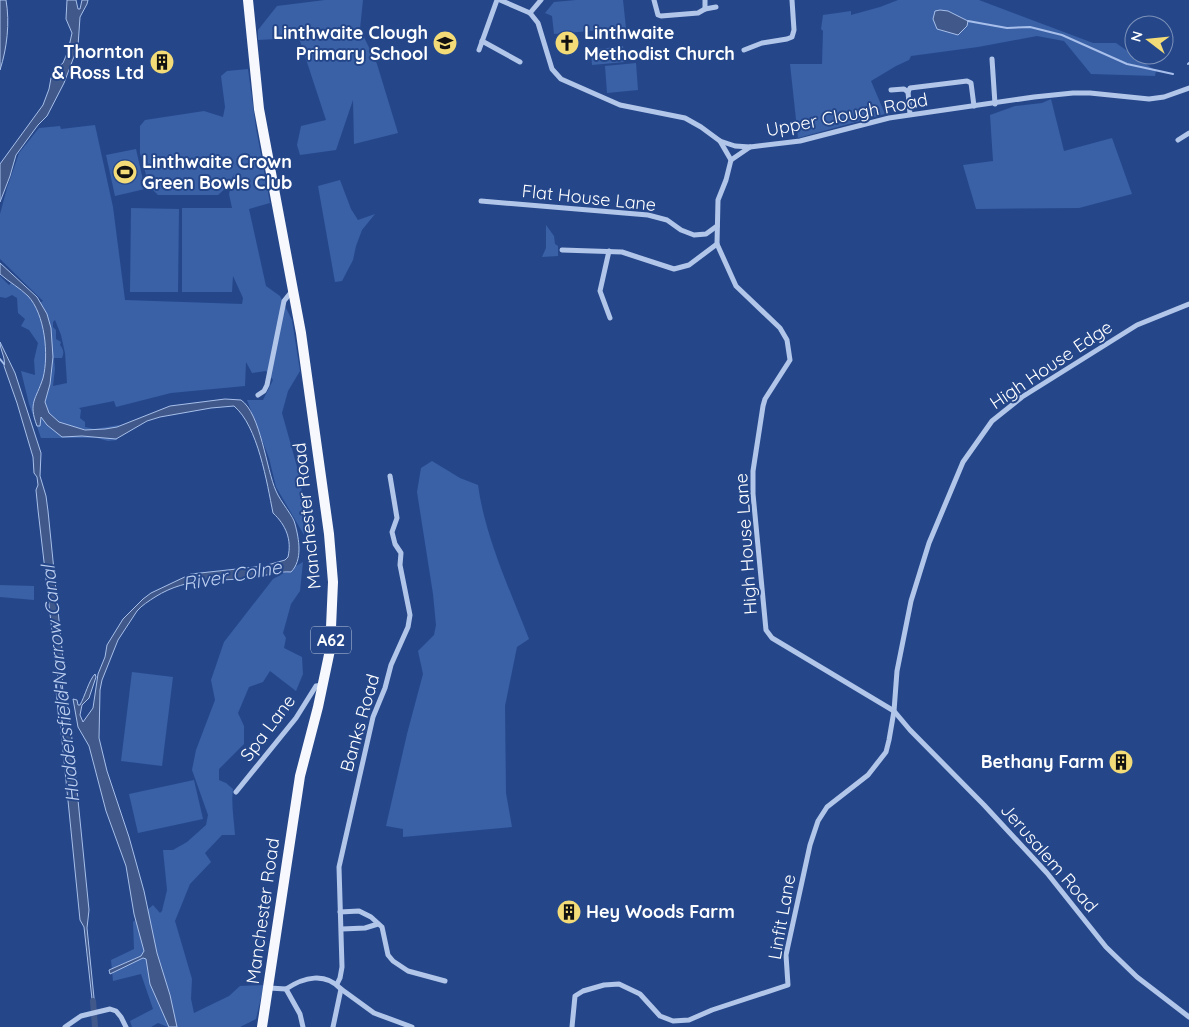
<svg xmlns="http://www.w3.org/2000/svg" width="1189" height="1027" font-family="Quicksand,sans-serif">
<rect width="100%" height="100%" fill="#25478a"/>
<g fill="#3a60a6" fill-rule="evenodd">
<path d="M325 0H363L360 29 377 64 398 133 354 144 353 100 336 150 300 155 297 145 301 126 326 120 298 35 276 39 258 40V30L277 6Z"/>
<path d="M576 0H623L626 28 554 34 552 16 545 13 554 2Z"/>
<path d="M898 0H979L1093 43H1116L1156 71 1155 76 1091 74 1064 41 1037 36 978 47 911 56 909 60 896 66 871 81 885 114 798 138 790 64H822L823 31 821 29 823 15 851 11V15L880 7Z"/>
<path d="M623 46 625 62 592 65 591 50Z"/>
<path d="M636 63 638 90 607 93 605 66Z"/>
<path d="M248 69 256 128 270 203 249 209 266 286 280 296 292 320 300 371 288 391 282 413 301 481 304 535 276 487 269 458 247 400H263L273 380 266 371 252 373 246 362 245 386 171 393 116 407 114 401 79 408 81 410 80 418 85 422V427L94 429 119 425 117 440 108 441 97 438H41L29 404 21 371 35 375 34 360 38 343 29 330 21 326 25 319 18 313 17 298 12 295 6 298 0 297V276L9 285 12 282 37 304 43 301 0 259V214L7 188 19 153 39 128 60 126 61 129 95 125 113 207 125 300 242 304 243 298 233 276 232 292H182V208H232L229 194 234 174 228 186 218 195H158L149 186 140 153V126L145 120 204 111 223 117 225 107 221 76 227 71ZM55 320 61 335 65 353 67 383 53 386 55 369 54 358H62C64 353 64 350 60 345L61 342 56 339V330L53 327V322Z"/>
<path d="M1051 99 1064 151 1112 138 1132 194 1079 208 976 209 963 165 993 161 990 115 1015 106 1042 103Z"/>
<path d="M136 149 145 189 115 196 106 155Z"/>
<path d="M340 180 351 209 358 220 375 214 362 230 356 246 353 260 342 281 335 282 318 186Z"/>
<path d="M131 208 179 209 178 292H130Z"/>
<path d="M546 225 554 236 555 244 558 246V256L542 257 546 248Z"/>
<path d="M432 461 460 478 478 485C485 537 510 590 529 639L517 647 505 706 506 793 512 827 403 837V829L386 826 407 734 423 674 418 651 434 635 436 625 433 594 417 492 421 468Z"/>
<path d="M303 562 300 591 291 604 283 633 286 638 284 648 302 657 303 674 296 691 270 671 263 682 249 687 238 713 244 726V744L219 769V780L226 783 233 789C231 805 234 819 235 835H222L205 853 211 862 190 884 175 921 192 979 191 999 194 1013 229 996 240 986 264 985 256 1019 240 1027H168L158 1023 151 1027H132L130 1021 153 1009 141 974 113 981 111 960 134 949 133 922 153 905 160 913 162 911 167 890 163 850H173L187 842 206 825 208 815 192 770 196 750 215 700 211 680 224 642 273 579Z"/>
<path d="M0 585 34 586V600L0 597Z"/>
<path d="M132 672 173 677 162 766 121 761Z"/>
<path d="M194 780 203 819 138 833 129 794Z"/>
</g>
<g fill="#41598a" stroke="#a7bfea">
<path d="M0 0H6C10 23 7 48 0 70Z"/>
<path d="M67 0H76L78 9H80L82 0H88L87 4 80 17 78 46 64 83 47 116 38 125 16 155 10 176 0 202V164L43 105 49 89 51 78 57 68 63 63 68 51 72 33 66 19Z"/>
<path d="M940 10 948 11 968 21 967 26 958 35 937 29 933 19 935 11Z"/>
<path d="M0 263 37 297 47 314 51 328 53 357 50 384 45 402 49 413 59 422 85 430 105 429 117 427 170 406 225 399 241 400C261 414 266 469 276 491 280 501 294 517 295 524 299 539 303 560 291 572 280 571 268 575 257 577 219 583 190 575 155 597 149 601 142 605 137 611L118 640 102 680 100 690 99 738 107 771 129 837 144 891 157 953 170 995 177 1027H169L150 984 146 959 143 958 110 974 109 970 141 956 144 951 134 914 126 866 106 811 89 746 78 727 73 699 77 700 78 705H80C85 696 89 680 95 674L96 677 89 698 82 705 80 715 83 722 93 708 98 674 105 657 107 645 123 619 143 599 151 593 191 574 264 566 285 560 288 557C292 540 286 525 273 513 267 483 258 426 234 406L211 408 160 417 147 421 116 439 82 436 62 437 47 425 41 417 40 426H37C28 402 36 400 43 378 49 355 45 314 28 296 20 288 9 282 0 274Z"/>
<path d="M0 342 15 373 41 453 40 476 46 496 48 511 62 650 64 672 62 681 65 715 69 719 71 730 89 910 87 928 95 1008H93L84 927 80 920 60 721C66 709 62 686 57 674L38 510 36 490 38 485 37 477 34 473 33 457 17 403 4 366C6 358 0 350 0 342Z"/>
</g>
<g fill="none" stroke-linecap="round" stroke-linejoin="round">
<g stroke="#a7bfea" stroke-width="2">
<path d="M968 21 1007 28 1030 27 1062 35 1127 64 1173 74"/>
<path d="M1188 64 1189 63"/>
<path d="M0 359 4 364"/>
<path d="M60 678 56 685 59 716 62 718"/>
</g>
<path stroke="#41598a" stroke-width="6" d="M93 1001 95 1027"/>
<g stroke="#b2c6ea" stroke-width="5">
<path d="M500 0 530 13"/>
<path d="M654 0 658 15 661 16 698 13 705 9V0"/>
<path d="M705 9 716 7"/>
<path d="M530 13 538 23 552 69 561 79 620 105 685 118 701 127 720 141 735 146 750 147 800 141 889 118 1034 97 1073 93H1090L1149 99 1164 97 1189 88"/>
<path d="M530 13 541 0"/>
<path d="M482 41 520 62"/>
<path d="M479 50 497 0"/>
<path d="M744 50 762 43 787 39 792 37 794 30 792 0"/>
<path d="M992 59 995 104"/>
<path d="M891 90 904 89 908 92"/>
<path d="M910 114 908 92 910 88 967 81 971 83 974 106"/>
<path d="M1178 140 1189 133"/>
<path d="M720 141 731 160 750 147"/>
<path d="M731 160 726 180 718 200 717 244 736 286 780 328 787 340 790 360 765 399 763 406 753 471V494L766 630 772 638 894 711 910 730 984 805 1047 873 1106 947 1137 977 1189 1017"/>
<path d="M481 201 648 215 667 220 681 230 694 235 706 234 717 226"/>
<path d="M562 250 622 252 674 269 689 265 717 244"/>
<path d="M609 251 600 291 610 318"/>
<path d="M258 395 264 391 267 385 284 301 292 291"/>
<path d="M236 792 296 718 316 686 323 685"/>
<path d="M340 912 359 911 371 917 382 927 388 955 393 961 408 971 445 981"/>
<path d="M342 929 365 928 378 924"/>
<path d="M337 984 340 978 342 967 339 867 373 717 385 688 391 665 408 627 410 615 400 565 401 553 395 544 392 532 397 518 390 476"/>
<path d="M269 988 286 989C304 977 325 972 341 989L333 1027"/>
<path d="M286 989 300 1014 303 1027"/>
<path d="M341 989 374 1013 412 1027"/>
<path d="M65 1027 81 1016 110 1009 116 1011 121 1017 126 1027"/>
<path d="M572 1027 575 996 583 991 604 985 619 984 640 994 660 1016 673 1021 689 1020 712 1010 788 985 786 955 810 845 818 821 827 807 868 775 886 752 889 740 894 711 897 671 911 601 929 543 963 462 992 421 1022 397 1137 325 1189 304"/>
</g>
<path stroke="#f6f8fe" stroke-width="10" d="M248 0 259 109 301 333 329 534 333 582 330 650 318 707 300 776 262 1027"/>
</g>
<defs>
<symbol id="school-disc" viewBox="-11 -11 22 22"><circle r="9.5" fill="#f3dc77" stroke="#25478a"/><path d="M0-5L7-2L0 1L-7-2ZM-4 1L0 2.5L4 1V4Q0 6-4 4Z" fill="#111"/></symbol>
<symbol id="church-disc" viewBox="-11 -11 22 22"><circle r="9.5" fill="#f3dc77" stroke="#25478a"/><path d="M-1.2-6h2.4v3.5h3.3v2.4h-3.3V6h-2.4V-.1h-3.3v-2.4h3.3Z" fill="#111"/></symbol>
<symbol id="building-disc" viewBox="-11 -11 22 22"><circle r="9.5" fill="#f3dc77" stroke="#25478a"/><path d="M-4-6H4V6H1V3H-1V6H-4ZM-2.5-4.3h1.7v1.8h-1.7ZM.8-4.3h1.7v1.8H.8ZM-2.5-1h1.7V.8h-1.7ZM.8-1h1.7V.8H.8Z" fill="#111"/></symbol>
<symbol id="stadium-disc" viewBox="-11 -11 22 22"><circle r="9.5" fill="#f3dc77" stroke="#25478a"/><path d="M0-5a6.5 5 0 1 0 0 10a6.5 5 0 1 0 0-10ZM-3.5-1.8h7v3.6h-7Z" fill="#111"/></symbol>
</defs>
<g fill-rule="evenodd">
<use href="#school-disc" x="431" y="29" width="28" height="28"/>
<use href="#church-disc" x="553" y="29" width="28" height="28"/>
<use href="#building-disc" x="148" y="48" width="28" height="28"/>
<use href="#stadium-disc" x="111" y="158" width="28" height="28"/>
<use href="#building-disc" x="1107" y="748" width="28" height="28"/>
<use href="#building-disc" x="555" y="898" width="28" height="28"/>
</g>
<g text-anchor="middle" stroke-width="4" stroke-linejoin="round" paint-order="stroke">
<rect fill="#25478a" stroke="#bec8dc" stroke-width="1" x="311" y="626.5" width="40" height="27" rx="4"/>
<g font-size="16" font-weight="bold" fill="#fff">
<text x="331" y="646">A62</text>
</g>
<g font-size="18" font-weight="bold" fill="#fff" stroke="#25478a" text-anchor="end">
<text x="428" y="39">Linthwaite Clough<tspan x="428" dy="21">Primary School</tspan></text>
<text x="584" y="39" text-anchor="start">Linthwaite<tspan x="584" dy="21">Methodist Church</tspan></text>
<text x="144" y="58">Thornton<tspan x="144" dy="21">&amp; Ross Ltd</tspan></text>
<text x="142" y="168" text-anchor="start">Linthwaite Crown<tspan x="142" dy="21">Green Bowls Club</tspan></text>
<text x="1104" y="768">Bethany Farm</text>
<text x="586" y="918" text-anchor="start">Hey Woods Farm</text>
</g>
<g font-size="18" fill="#fff" stroke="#25478a">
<text transform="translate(847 115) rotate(-11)" y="6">Upper Clough Road</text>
<text transform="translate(589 198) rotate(6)" y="6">Flat House Lane</text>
<text transform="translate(1051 365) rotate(-34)" y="6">High House Edge</text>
<text transform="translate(307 516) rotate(-96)" y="6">Manchester Road</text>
<text transform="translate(746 544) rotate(-94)" y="6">High House Lane</text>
<text transform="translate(360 723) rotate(-74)" y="6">Banks Road</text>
<text transform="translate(268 728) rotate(-53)" y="6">Spa Lane</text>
<text transform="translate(1049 858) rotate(49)" y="6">Jerusalem Road</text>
<text transform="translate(263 911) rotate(-82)" y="6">Manchester Road</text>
<text transform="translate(782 917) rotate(-80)" y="6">Linfit Lane</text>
</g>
<g font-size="19" font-style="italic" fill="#bed0f1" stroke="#25478a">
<text transform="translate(232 575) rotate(-10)" y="7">River Colne</text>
<text transform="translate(60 684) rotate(-96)" y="7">Huddersfield Narrow Canal</text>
</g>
</g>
<g transform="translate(1149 40) rotate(286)"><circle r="24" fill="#25478a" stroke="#7c91b9"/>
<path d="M0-4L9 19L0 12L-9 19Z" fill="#f3dc77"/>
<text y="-8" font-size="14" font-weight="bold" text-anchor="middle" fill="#ffffff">N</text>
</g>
</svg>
